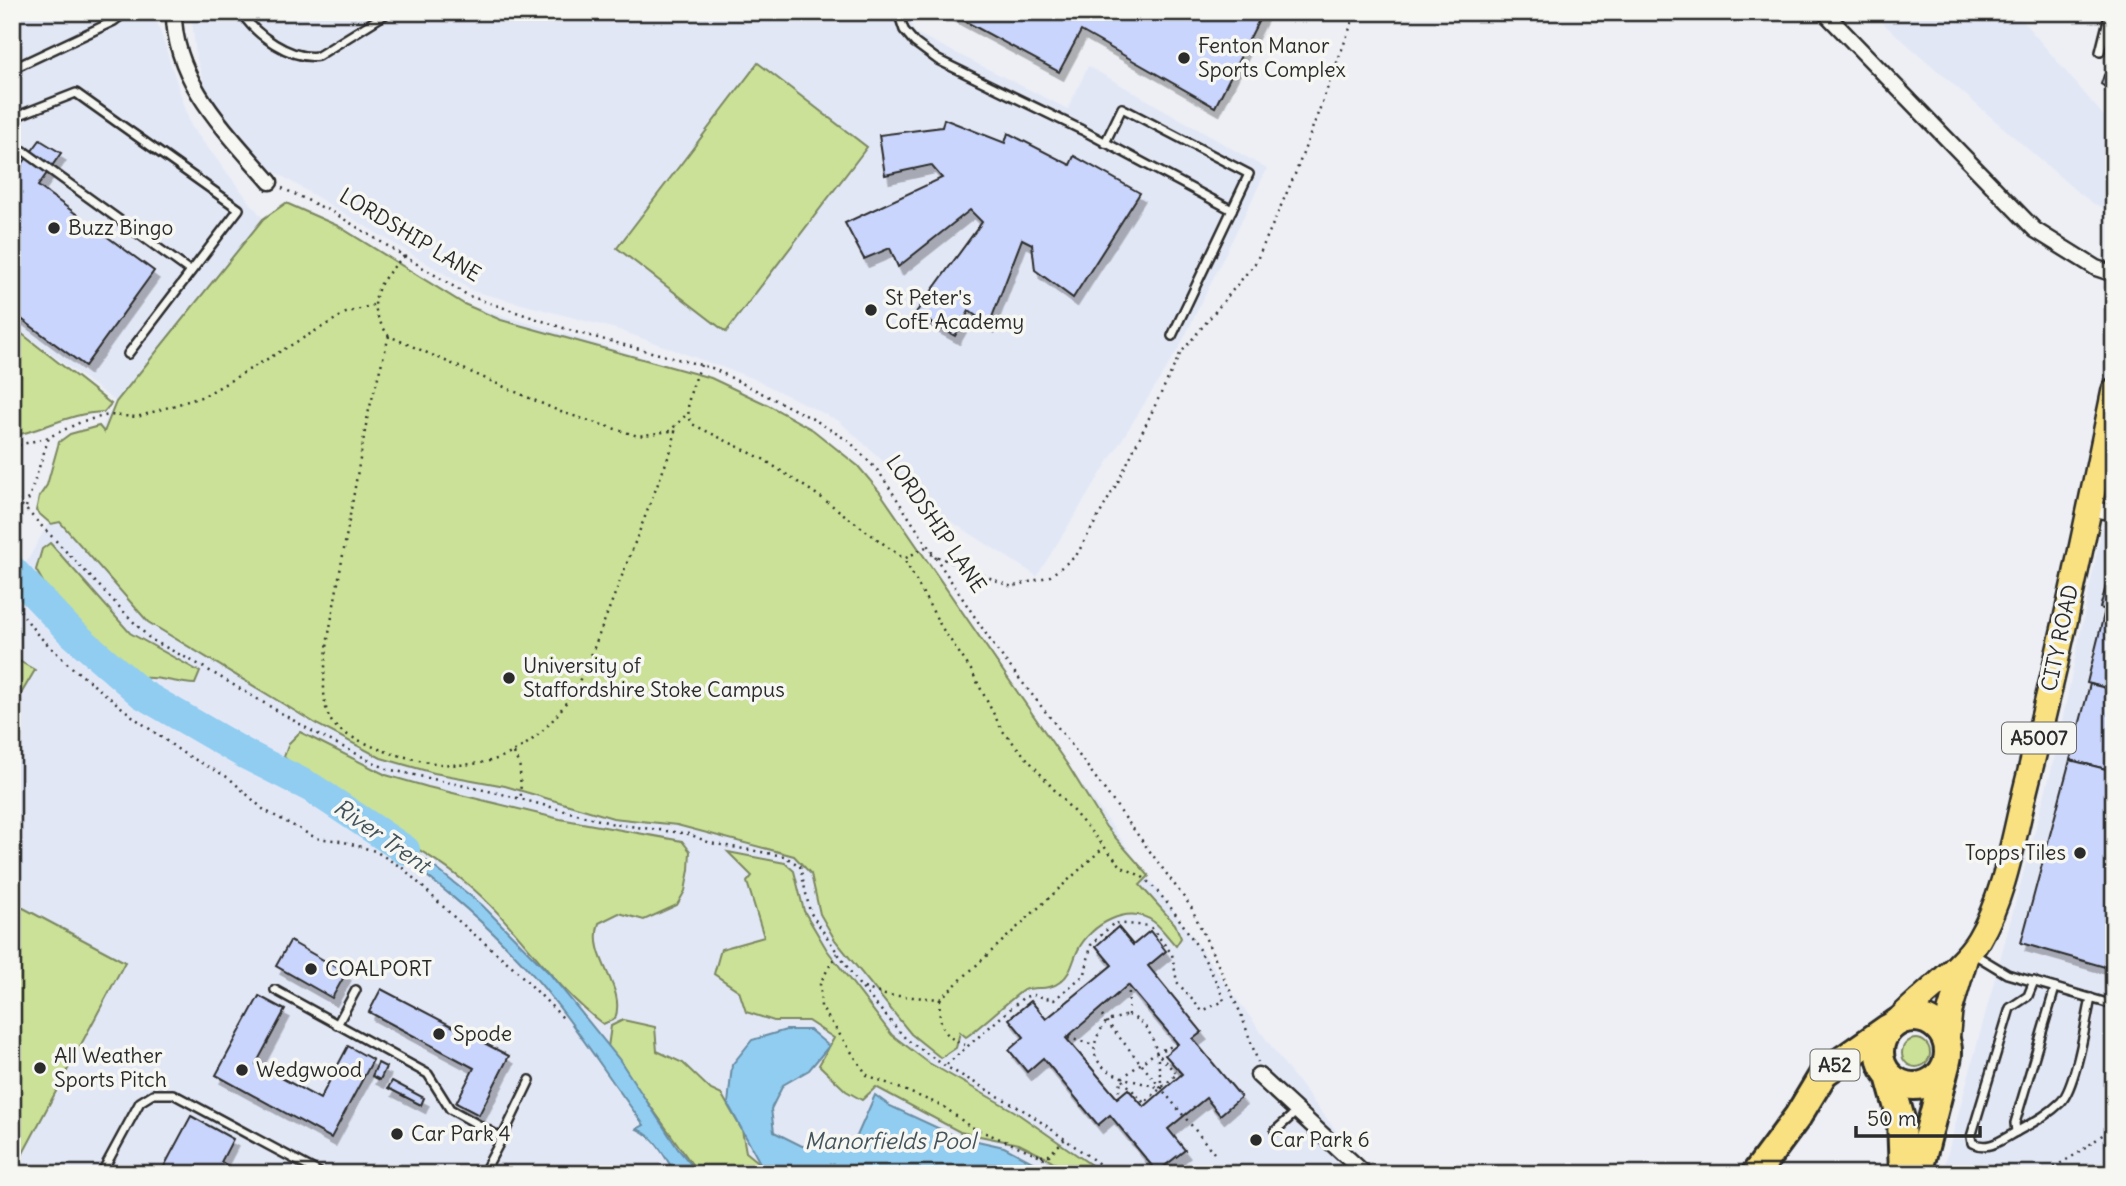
<svg xmlns="http://www.w3.org/2000/svg" width="2126" height="1186" font-family="Delius,sans-serif">
<defs>
<filter id="shadow"><feDropShadow dx="4.5" dy="8" stdDeviation="0" flood-color="#0004"/></filter>
</defs>
<rect width="100%" height="100%" fill="#edeff4"/>
<filter id="ink" filterUnits="userSpaceOnUse"><feTurbulence type="fractalNoise" baseFrequency=".0143" numOctaves="2"/><feDisplacementMap in="SourceGraphic" scale="14" xChannelSelector="R" yChannelSelector="G"/><feConvolveMatrix kernelMatrix="1 2 1 2 8 2 1 2 1" color-interpolation-filters="sRGB"/></filter>
<g filter="url(#ink)">
<g fill="#e2e7f6">
<path d="M12 12H154L191 126 263 219 137 378 286 203 374 248 464 304 711 378 813 430 858 466 1069 767 1287 1068 1370 1174H12V588L116 402 12 325Z"/>
<path d="M191 12H908L914 32 1068 109 1088 66 1267 169 1179 348 1037 576 944 517 839 421 752 378 616 329 473 291 257 161 210 105 196 56Z"/>
<path d="M1870 12H2015L2114 128V211L2094 204 2074 189Z"/>
<path d="M2114 490V1174H1942L2055 756 2101 533Z"/>
</g>
<g fill="#cbe197" stroke="#7b8661" stroke-width="2">
<path d="M758 63 867 147 726 332 617 248Z"/>
<path d="M286 203 338 226 464 304 501 320 711 378 768 405 813 430 858 466 879 491 1069 767 1106 827 1149 876 1140 885 1175 924 1181 938 1176 946C1169 939 1162 928 1154 922 1128 903 1090 925 1078 950 1072 962 1072 973 1060 982 1049 991 1036 986 1024 990 1018 992 977 1030 966 1037L960 1032 956 1048 941 1058 911 1034 835 940 820 914 811 874 794 856 677 825 613 818 505 786 434 773 381 758 318 725 148 622 60 522 51 524 36 511 39 497 47 485 59 442 70 434 99 426 104 432 116 402 263 219Z"/>
<path d="M12 326 111 404 104 412C68 413 45 430 12 436Z"/>
<path d="M50 543 130 633 200 672 195 684C174 683 160 676 140 678 98 651 59 614 36 570L42 549Z"/>
<path d="M12 657 35 670 12 709Z"/>
<path d="M300 732 386 775 428 787 560 819 682 841 690 851 689 870 685 891 677 905 644 920 619 913 599 923C587 958 627 986 615 1019L603 1024C550 985 517 924 465 882 408 836 337 810 284 757L289 743Z"/>
<path d="M728 852 785 863 794 871 804 911 827 950 892 1035 929 1063 1014 1111 1104 1174H1069L1051 1160 1019 1144 960 1132 876 1087 862 1100 846 1091 819 1065 834 1038 808 1021H774L746 1012 739 991 714 974 721 949 764 937 747 882 752 876Z"/>
<path d="M12 902 125 962 12 1174Z"/>
<path d="M623 1020 655 1027 657 1051 683 1063 711 1090 722 1095 742 1130 746 1152 773 1174H699L608 1047 611 1026Z"/>
<circle cx="1916" cy="1053" r="14"/>
</g>
<g fill="#91cdf1" stroke="#688ca2" stroke-width="2">
<path d="M376 821 482 905 550 974 619 1059 678 1149 699 1174H676C663 1155 657 1138 637 1129L644 1125C599 1065 561 1001 508 948 465 904 417 868 370 831Z"/>
<path d="M786 1030H810L829 1046 809 1070 783 1085 771 1109 774 1132 802 1146 853 1145 875 1095 890 1106 955 1136 1004 1147 1055 1174H766L728 1104 732 1065 752 1040Z"/>
</g>
<g fill="none" stroke-linecap="round" stroke-linejoin="round">
<path stroke="#91cdf1" stroke-width="30" d="M12 570 69 630 142 694 245 754 312 788 405 850"/>
</g>
<g fill="#c9d5fc" stroke="#2b2b2b" stroke-width="2" fill-rule="evenodd" filter="url(#shadow)">
<path d="M948 12H1263L1215 107 1081 31 1059 72Z"/>
<path d="M2104 75 2114 78V100L2108 97 2110 90 2101 84Z"/>
<path d="M944 119 1005 143 1008 133 1070 165 1074 156 1140 193 1073 298 1035 270 1032 244 1022 239 989 325 969 311 955 336 915 314 982 222 970 210 898 267 890 248 864 259 845 223 942 178 931 165 885 175 879 135 942 127Z"/>
<path d="M40 140 61 153 38 186 154 271 85 366 12 312V167L17 171Z"/>
<path d="M2114 556V612L2100 608Z"/>
<path d="M2105 610 2114 612V690L2087 683Z"/>
<path d="M2090 684 2114 690V771L2070 760Z"/>
<path d="M2070 760 2114 771V934L2105 967 2021 943Z"/>
<path d="M1118 927 1133 945 1150 931 1166 951 1148 966 1202 1032 1193 1039 1241 1097 1220 1115 1206 1098 1168 1129 1185 1150 1157 1172 1110 1115 1098 1125 1043 1058 1027 1072 1009 1050 1024 1037 1009 1019 1031 1001 1046 1019 1112 965 1096 946ZM1128 985 1178 1044 1165 1055 1182 1074 1144 1107 1128 1089 1117 1098 1066 1038Z"/>
<path d="M2114 934V969L2105 967Z"/>
<path d="M290 941 346 973 332 998 276 966Z"/>
<path d="M381 989 509 1056 479 1115 456 1103 474 1068 369 1012Z"/>
<path d="M259 996 285 1010 256 1064 320 1099 348 1046 373 1060 331 1138 216 1075Z"/>
<path d="M378 1063 386 1067 380 1080 372 1076Z"/>
<path d="M392 1081 424 1098 421 1105 388 1088Z"/>
<path d="M191 1116 233 1139 221 1162 244 1174H160Z"/>
</g>
<g fill="none" stroke-linecap="round" stroke-linejoin="round">
<defs>
<g id="lane">
<path d="M241 12C255 35 291 60 318 56L389 12"/>
<path d="M898 12 904 30 915 43 938 60 1082 130 1232 210"/>
<path d="M2100 52 2110 12"/>
<path d="M12 69 114 21 126 12"/>
<path d="M12 118 76 93 239 209 128 354"/>
<path d="M1105 143 1122 108 1249 174 1172 336"/>
<path d="M12 147 24 151 190 271"/>
<path d="M1974 954 2007 974 2114 1005"/>
<path d="M2034 981 2028 996 2010 1008 1971 1137 1972 1143C1989 1151 2001 1140 2016 1132 2032 1123 2048 1115 2061 1102 2076 1086 2086 1021 2091 998"/>
<path d="M275 990 428 1074 450 1109 502 1138 483 1174"/>
<path d="M337 1025 356 990"/>
<path d="M1275 1131 1296 1112"/>
<path d="M2016 1132 2015 1123 2055 988"/>
<path d="M502 1138 530 1080"/>
<path d="M101 1174 140 1102 153 1094H173L322 1174"/>
</g>
<g id="street">
<path d="M174 12C173 81 228 133 270 182"/>
<path d="M1824 12 2035 230 2096 268 2114 274"/>
<path d="M2088 508 2114 513"/>
<path d="M1258 1075 1365 1174"/>
</g>
<g id="primary">
<path d="M1897 1021C1920 997 1964 965 1979 939 2006 893 2014 834 2027 783 2060 653 2087 521 2114 390"/>
<path d="M1947 1042 1950 1011 1965 960"/>
</g>
<g id="highway">
<circle cx="1914" cy="1052" r="34"/>
<path d="M1889 1076 1901 1119 1903 1174"/>
<path d="M1755 1174 1798 1116 1824 1073 1888 1028"/>
<path d="M1918 1174 1946 1065"/>
</g>
</defs>
<use href="#lane" stroke="#2b2b2b" stroke-width="12"/>
<use href="#street" stroke="#2b2b2b" stroke-width="19"/>
<use href="#primary" stroke="#2b2b2b" stroke-width="28"/>
<use href="#highway" stroke="#2b2b2b" stroke-width="32"/>
<g stroke="#2b2b2b" stroke-width="2.5" stroke-dasharray="2 5" stroke-linecap="butt">
<path d="M282 188 334 213 469 296 575 332 712 368 815 420 850 442 879 472 996 649 1067 739 1191 907 1241 1014 1258 1062"/>
<path d="M404 256C377 284 363 302 389 336L561 412 638 436 670 431 687 414"/>
<path d="M389 336 368 414 328 639C326 661 319 698 330 719 338 734 360 740 374 747 388 753 401 756 415 759 501 781 553 739 588 663L673 445 676 425"/>
<path d="M701 365C694 384 682 405 692 424L763 459 822 498 904 559"/>
<path d="M12 447 49 437 83 421 109 415 137 417 204 396 346 313 373 305"/>
<path d="M12 495 150 639 198 664 315 733 387 769 502 794 614 824 689 834 710 843 784 856 800 866 810 912 860 986 906 1039 945 1066 1030 1114 1113 1174"/>
<path d="M26 507 49 437"/>
<path d="M926 547 904 559 942 628 971 670 1002 730 1122 867C1129 871 1140 874 1146 880 1174 905 1212 966 1224 1001L1202 1011 1177 982 1172 954 1150 926 1114 923 1091 945 1085 974 1054 1000 1034 995 1024 997 945 1066"/>
<path d="M931 554 1012 587 1050 576 1076 556 1119 480 1180 354 1256 262 1296 172 1356 12"/>
<path d="M12 599 36 633 69 665 136 719 183 753 229 778 264 810 316 838 341 841 375 851 404 869 455 918 513 967 564 1019"/>
<path d="M514 753 520 768 521 800"/>
<path d="M837 953 820 983 821 1007 867 1075 943 1106 969 1126 1041 1156 1062 1174"/>
<path d="M864 988 885 995 940 999 1104 847"/>
<path d="M940 999C938 1022 942 1037 965 1045"/>
<path d="M1128 1015C1159 1027 1157 1060 1162 1088 1126 1079 1069 1070 1107 1021Z"/>
<path d="M1128 1015 1129 990"/>
<path d="M1102 1016 1214 1153"/>
<path d="M1068 1038 1094 1045"/>
<path d="M1123 1080 1144 1103 1177 1074 1156 1052"/>
<path d="M1117 1098 1122 1078 1156 1052 1178 1044"/>
<path d="M1041 1156 1049 1155 1065 1139"/>
<path d="M2042 1174 2080 1152 2114 1126"/>
</g>
<use href="#lane" stroke="#f6f6f2" stroke-width="7"/>
<use href="#street" stroke="#f6f6f2" stroke-width="14"/>
<use href="#primary" stroke="#f9e181" stroke-width="23"/>
<use href="#highway" stroke="#f9e181" stroke-width="26"/>
<path stroke="#2b2b2b" stroke-width="5" stroke-dasharray="10 5" stroke-linecap="butt" d="M2094 1174 2114 1165"/>
</g>
</g>
<g fill="#2b2b2b" stroke="#f6f6f2" stroke-width="2.5">
<circle cx="1184" cy="58" r="7"/>
<circle cx="54" cy="228" r="7"/>
<circle cx="871" cy="310" r="7"/>
<circle cx="509" cy="678" r="7"/>
<circle cx="2080" cy="853" r="7"/>
<circle cx="311" cy="969" r="7"/>
<circle cx="439" cy="1034" r="7"/>
<circle cx="40" cy="1068" r="7"/>
<circle cx="242" cy="1070" r="7"/>
<circle cx="397" cy="1134" r="7"/>
<circle cx="1256" cy="1140" r="7"/>
</g>
<g text-anchor="middle" stroke-width="7" stroke-linejoin="round" paint-order="stroke">
<g fill="#f6f6f2" stroke="#686867" stroke-width="2">
<rect x="2002" y="722.5" width="74" height="31" rx="5"/>
<rect x="1810.5" y="1049.5" width="49" height="31" rx="5"/>
</g>
<g font-size="19" font-weight="bold" fill="#2b2b2b">
<text x="2039" y="745">A5007</text>
<text x="1835" y="1072">A52</text>
</g>
<g font-size="21" fill="#2b2b2b" stroke="#f6f6f2" text-anchor="start">
<text x="1198" y="53">Fenton Manor<tspan x="1198" dy="24">Sports Complex</tspan></text>
<text x="68" y="235">Buzz Bingo</text>
<text x="885" y="305">St Peter's<tspan x="885" dy="24">CofE Academy</tspan></text>
<text x="523" y="673">University of<tspan x="523" dy="24">Staffordshire Stoke Campus</tspan></text>
<text x="2066" y="860" text-anchor="end">Topps Tiles</text>
<text x="325" y="976">COALPORT</text>
<text x="453" y="1041">Spode</text>
<text x="54" y="1063">All Weather<tspan x="54" dy="24">Sports Pitch</tspan></text>
<text x="256" y="1077">Wedgwood</text>
<text x="411" y="1141">Car Park 4</text>
<text x="1270" y="1147">Car Park 6</text>
</g>
<g font-size="21" fill="#2b2b2b" stroke="#f6f6f2">
<text transform="translate(410 235) rotate(31)" y="7">LORDSHIP LANE</text>
<text transform="translate(936 524) rotate(56)" y="7">LORDSHIP LANE</text>
<text transform="translate(2060 638) rotate(-78)" y="7">CITY ROAD</text>
</g>
<g font-size="23" font-style="italic" fill="#44545c" stroke="#f6f6f2">
<text transform="translate(382 836) rotate(35)" y="8">River Trent</text>
<text x="890" y="1149">Manorfields Pool</text>
</g>
</g>
<rect width="2126" height="1186" fill="none" stroke="#f6f6f2" stroke-width="42"/>
<rect x="21" y="21" width="2084" height="1144" fill="none" stroke="#2b2b2b" stroke-width="2.5" filter="url(#ink)"/>
<path d="M1856 1126v10h124v-10" fill="none" stroke="#2b2b2b" stroke-width="3.5"/>
<text x="1867" y="1126" font-size="21" fill="#2b2b2b" stroke="#f6f6f2" stroke-width="5" paint-order="stroke">50 m</text>
</svg>
